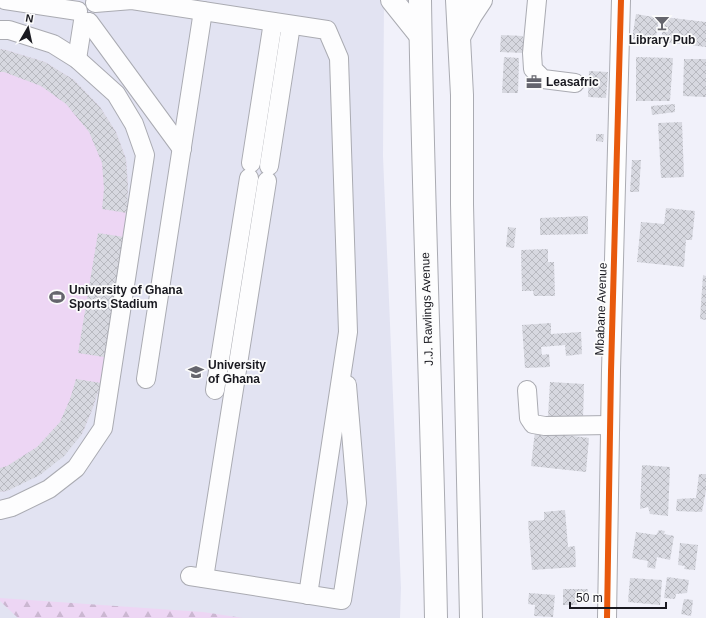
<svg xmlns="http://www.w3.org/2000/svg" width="706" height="618" font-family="Arial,sans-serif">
<defs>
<pattern id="forest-firs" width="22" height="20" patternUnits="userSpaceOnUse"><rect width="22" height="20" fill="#edd6f4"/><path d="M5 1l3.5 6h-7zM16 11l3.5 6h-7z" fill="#cbb7d1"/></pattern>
<pattern id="building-cross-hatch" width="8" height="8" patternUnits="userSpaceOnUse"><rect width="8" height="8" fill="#d7d8e0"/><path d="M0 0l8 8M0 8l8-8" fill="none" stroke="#b8b9c0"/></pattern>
</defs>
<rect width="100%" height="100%" fill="#f1f1fa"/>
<path fill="#e2e3f2" d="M0 0H384L383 156 401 588 400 618H0Z"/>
<path fill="#edd6f4" d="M0 49 6 50 45 62 74 80 100 107 116 132 126 159 128 186 124 237 101 383 92 410 82 434 7 491 0 492Z"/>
<path fill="url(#forest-firs)" d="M0 598 203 612 243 618H18L0 601Z"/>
<g fill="url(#building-cross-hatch)">
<path d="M636 14 659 18 655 43 632 39Z"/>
<path d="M664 17 706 22V47L661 42Z"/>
<path d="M501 35 523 36V53L500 52Z"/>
<path d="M0 49 6 50 45 62 74 80 100 107 116 132 126 159 128 186 127 213 102 209 104 189 102 163 89 132 66 104 41 86 4 72H0Z"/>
<path d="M504 57 519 58 518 93H502Z"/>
<path d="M636 57 673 58 670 101H636Z"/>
<path d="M684 59H706V97L683 96Z"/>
<path d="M589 71 608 72 606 98 588 97Z"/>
<path d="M675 104V112L652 115 651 106Z"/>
<path d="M682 122 684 177 661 178 658 123Z"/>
<path d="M596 134H604L603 142 596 141Z"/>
<path d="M632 160H641L639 192H630Z"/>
<path d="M666 208 695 211 692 240H686L684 267 637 262 641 222 664 224Z"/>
<path d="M588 216V234L540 235V218Z"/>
<path d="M508 227 516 228 514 248 506 247Z"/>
<path d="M98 233 124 237 104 357 78 353Z"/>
<path d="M548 249V262H554L555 296H534L533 291H522L521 250Z"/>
<path d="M703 275 706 276V320L700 319Z"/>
<path d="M551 323V334L581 332 582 354 566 356 565 345 541 347 542 355 549 354 550 367 525 368 522 325Z"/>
<path d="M76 379 101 383 92 410 82 434 64 456 40 475 7 491 0 492V468L7 466 37 447 60 422 70 399Z"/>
<path d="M550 382 584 384 583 419 548 417Z"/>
<path d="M535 431 589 438 586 472 531 466Z"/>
<path d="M642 465 670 467 668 516 650 514 648 507 640 509Z"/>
<path d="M699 474H706V490L702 512 676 511 677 499 696 498Z"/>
<path d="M565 510 568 547 575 546 576 567 532 570 528 521 544 520V512Z"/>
<path d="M659 530 665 531 664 534 674 536 670 560 657 557 655 569 647 567 648 561 632 558 636 532 656 535Z"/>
<path d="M680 543 698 545 695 570 684 569 685 566 678 565Z"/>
<path d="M667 577 689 580 687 593 676 594 675 599 664 598Z"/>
<path d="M630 578 662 580 660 605 628 602Z"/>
<path d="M563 589H588V601H577V605H563Z"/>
<path d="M529 593 555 595 553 617 534 616 535 605 528 604Z"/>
<path d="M684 599 693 600 691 616 681 614Z"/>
</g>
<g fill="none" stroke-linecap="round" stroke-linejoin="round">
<defs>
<g id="minor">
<path d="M5 0 78 11"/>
<path d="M537 0 532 53 533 69 543 79 575 83"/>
<path d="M95 3 132 0 327 30 339 58 348 332 308 595"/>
<path d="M89 22 182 149"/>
<path d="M0 30H9L53 44 77 59 116 94 134 124 145 155 103 428 76 468 49 489 12 507 0 510"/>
<path d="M77 59 83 21"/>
<path d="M251 163 273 22"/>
<path d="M269 166 291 25"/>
<path d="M146 379 203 11"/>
<path d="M215 390 249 178"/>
<path d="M527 390 529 418 533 424 545 426 610 425"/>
<path d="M190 576 342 600 357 503 347 385"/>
<path d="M204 578 267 181"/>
<path d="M607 618 611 371 621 0"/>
</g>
<g id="highway">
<path d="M392 0 420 35"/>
<path d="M420 0C423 206 432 412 436 618"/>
<path d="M457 0 462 95V204L471 618"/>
<path d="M459 37 471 15 481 0"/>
</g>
</defs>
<use href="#minor" stroke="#aaabb2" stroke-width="20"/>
<use href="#highway" stroke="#aaabb2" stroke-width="24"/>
<use href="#minor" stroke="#fdfdfe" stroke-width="18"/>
<use href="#highway" stroke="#fdfdfe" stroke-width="22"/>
<defs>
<path id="cycleway" d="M607 618 611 371 621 0"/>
</defs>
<use href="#cycleway" stroke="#fcfcfc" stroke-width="8"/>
<use href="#cycleway" stroke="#e8590c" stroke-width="6"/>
</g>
<defs>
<symbol id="bar-bare" viewBox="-9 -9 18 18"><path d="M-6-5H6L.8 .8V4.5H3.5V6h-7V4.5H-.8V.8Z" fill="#65656d" stroke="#fcfcfc" stroke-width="2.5" paint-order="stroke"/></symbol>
<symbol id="office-bare" viewBox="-9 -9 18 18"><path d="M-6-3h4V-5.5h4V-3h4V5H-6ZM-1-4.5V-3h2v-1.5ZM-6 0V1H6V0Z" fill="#65656d" stroke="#fcfcfc" stroke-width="2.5" paint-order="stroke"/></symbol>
<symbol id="stadium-bare" viewBox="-9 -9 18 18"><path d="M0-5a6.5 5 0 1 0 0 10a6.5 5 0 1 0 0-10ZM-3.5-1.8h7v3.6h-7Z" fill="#65656d" stroke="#fcfcfc" stroke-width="2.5" paint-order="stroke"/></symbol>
<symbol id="university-bare" viewBox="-9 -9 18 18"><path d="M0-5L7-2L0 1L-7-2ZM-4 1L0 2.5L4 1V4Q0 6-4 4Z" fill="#65656d" stroke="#fcfcfc" stroke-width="2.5" paint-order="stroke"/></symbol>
</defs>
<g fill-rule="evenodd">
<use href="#bar-bare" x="651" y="12" width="22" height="22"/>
<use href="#office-bare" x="523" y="71" width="22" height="22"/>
<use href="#stadium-bare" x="46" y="286" width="22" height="22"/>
<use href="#university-bare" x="185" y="361" width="22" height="22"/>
</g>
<g text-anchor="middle" stroke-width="3.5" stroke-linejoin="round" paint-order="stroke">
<g font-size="12" font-weight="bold" fill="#1a1a21" stroke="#fcfcfc" text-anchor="start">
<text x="662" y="44" text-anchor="middle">Library Pub</text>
<text x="546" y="86">Leasafric</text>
<text x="69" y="294">University of Ghana<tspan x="69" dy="14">Sports Stadium</tspan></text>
<text x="208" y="369">University<tspan x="208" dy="14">of Ghana</tspan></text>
</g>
<g font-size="12" fill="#1a1a21" stroke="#fcfcfc">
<text transform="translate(427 309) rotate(-92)" y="4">J.J. Rawlings Avenue</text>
<text transform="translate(601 309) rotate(-88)" y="4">Mbabane Avenue</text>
</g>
</g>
<g transform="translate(28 28) rotate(9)" stroke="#fcfcfc" stroke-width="3" paint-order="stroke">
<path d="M0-3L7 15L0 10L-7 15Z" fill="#1a1a21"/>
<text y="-6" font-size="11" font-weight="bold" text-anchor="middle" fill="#1a1a21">N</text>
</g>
<path d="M570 602v6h96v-6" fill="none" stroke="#1a1a21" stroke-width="2"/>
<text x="576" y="602" font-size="12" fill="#1a1a21" stroke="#fcfcfc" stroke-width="3" paint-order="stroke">50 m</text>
</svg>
